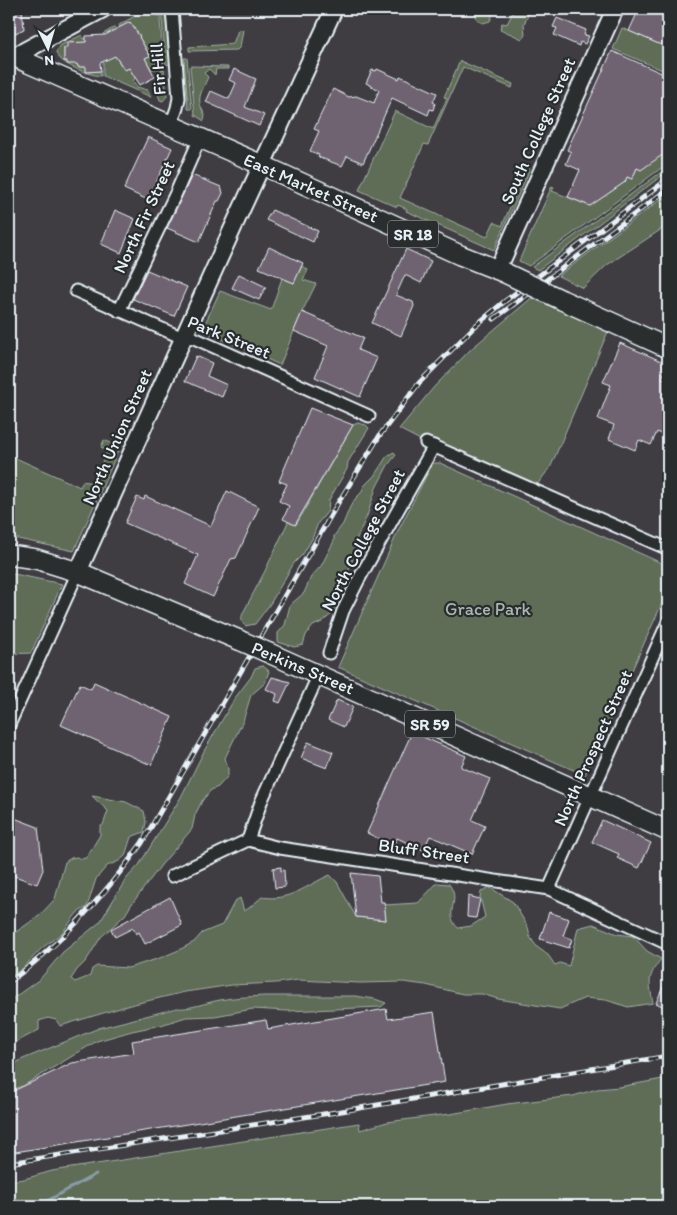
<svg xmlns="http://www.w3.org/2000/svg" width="677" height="1215" font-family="Itim,sans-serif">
<rect width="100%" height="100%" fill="#3f3d42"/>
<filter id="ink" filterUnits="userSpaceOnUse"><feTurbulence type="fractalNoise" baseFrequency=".02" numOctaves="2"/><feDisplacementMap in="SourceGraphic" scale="10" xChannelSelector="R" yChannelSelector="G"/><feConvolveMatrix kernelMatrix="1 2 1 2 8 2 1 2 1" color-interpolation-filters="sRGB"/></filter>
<g filter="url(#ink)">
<g fill="#5e6d56" stroke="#a3afa7">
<path d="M147 9H159L164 67 158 69H151L145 58 150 55 139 37 140 36 130 22 120 27 119 25Z"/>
<path d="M161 9H165L170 64 166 65Z"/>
<path d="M478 9H495L490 21 483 23 478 21C475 17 476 14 478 9Z"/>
<path d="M511 9H525L530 11 524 24 525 35 522 39 500 29 502 23 507 24 514 10Z"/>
<path d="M115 27 116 29 115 56 124 70 129 68 135 78 133 81 137 87 148 90 151 97 103 76V34Z"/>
<path d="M622 28 668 48 667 72 613 49Z"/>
<path d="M238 30H243L240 47 237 50 189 51V47L233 44Z"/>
<path d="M82 35 84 39 86 38V42L64 48V61L77 63 78 67H86L87 72 101 71V76C89 75 58 64 56 52L61 45Z"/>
<path d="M184 58H187L192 109H188V108Z"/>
<path d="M460 61 513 84 512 88 463 67 428 145 424 144 400 198 487 237 494 222 502 226 527 167 530 169 494 250 406 211 407 209 398 205 397 207 359 190 395 111 433 129 447 98 444 97Z"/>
<path d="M190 66 228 67V69H216L215 75 209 69 204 73 208 77C201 94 195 98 205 115L204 121 195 115Z"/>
<path d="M164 69 167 96 163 101 160 100 156 89 159 71Z"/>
<path d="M668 151V163L529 266 519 261 552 186 554 187 552 191 590 206 625 182 627 177 632 179 637 168 641 169Z"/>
<path d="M668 167V171L538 270 532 267Z"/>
<path d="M668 194V225L607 265 583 288 558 276Z"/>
<path d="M302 266 308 270 303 280 316 284 302 312 280 365 202 330 220 291 271 310 282 278 294 283Z"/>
<path d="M541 290 612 322 551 466 534 489 426 443 399 429 434 387 471 349Z"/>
<path d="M358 423 366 425 369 428 348 462 347 469 329 500 328 511 318 523 312 539 303 554 294 563 270 604 255 624 245 626C241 622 241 618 243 613L265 571 288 522 296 525 353 425Z"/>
<path d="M104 440 120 447 74 551 9 537V455L80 487 83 481 93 483 107 451 101 447Z"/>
<path d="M394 452 396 455 388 465 376 488 367 516 356 540 355 552 344 585 337 595 333 613 322 622 313 626 306 635 303 645 294 647 278 642V633L285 625 290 605 304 593 311 577 321 566 334 541V536L343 524 350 507 355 499 361 493 364 486 374 476 387 456Z"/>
<path d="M433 463H440L668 566V590L585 775 338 667 399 529Z"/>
<path d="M9 573 62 584 31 653 9 654Z"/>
<path d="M263 666 269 671 265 683 251 695 243 721 225 758 228 768V776L218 787 211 790 202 801 195 815 192 829 162 864 131 905 125 915 101 937 86 961 77 970 71 979 75 982 90 976 92 969 97 966 128 968 160 958 179 950 194 942 202 933 222 925 235 901 240 898 244 911 249 908 262 897C289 902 307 885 330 875L337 882 356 917 386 920 384 905 418 903 437 883 449 884C450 886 452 889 453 891 457 905 445 915 458 928L471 926 485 917 480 897 481 892 489 887 513 902 528 927 530 937 537 947 548 955 555 965 560 963 569 966 578 928 593 924 617 934 633 936 647 951 661 959C647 977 649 982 653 1003L628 1007 606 1000 585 998 560 1009 498 999 482 994H463L426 985 403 982 360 983 298 980 276 983 232 985 185 992 130 1005 60 1026 56 1020 48 1018 39 1021V1030L14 1043 15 1037 9 1030V1001L40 979 63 952 100 922 126 879 139 865 181 797 204 751 235 698 251 677 255 668Z"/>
<path d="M92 796 126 802 144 811 146 822 144 832 131 837 125 856 119 861 107 866 96 879 87 907 77 913 62 933 42 948 22 969 9 977V961L11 950 10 941 13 934 39 916 55 899 65 862 71 858 77 857 80 859 86 858 100 835V827L103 825 108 811Z"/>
<path d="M264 996H355L375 999 386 1003 381 1007 287 1011 253 1009 215 1016 186 1017 161 1025 132 1031 97 1041 23 1086 9 1090V1067L23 1059 99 1028 177 1008C187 1010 208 1002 220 1000 234 997 249 997 264 996Z"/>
<path d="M668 1078V1170L662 1173 665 1206H9V1181L24 1179 52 1171 359 1123 360 1130 387 1122 450 1114 507 1104 573 1096 597 1089 619 1087Z"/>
</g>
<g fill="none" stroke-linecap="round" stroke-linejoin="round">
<path stroke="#899ca6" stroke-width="3" d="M38 1206 96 1174"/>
</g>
<g fill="#6f6371" stroke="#e8f1f8">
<path d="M9 9H22L24 29 9 36Z"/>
<path d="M639 9H668V48L629 31Z"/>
<path d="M557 18 586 30 584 35 589 36 585 44 580 42 579 46 554 35 557 28 553 27Z"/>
<path d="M130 22 140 37H139L150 56 145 58 155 77 140 85 129 68 125 70 115 56 100 63 101 71 86 72V67H78L77 64H67V61H64V48H67V43L86 42V36L105 35Z"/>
<path d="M612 51 668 76V151L641 170 637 168 632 179 627 177 625 182 590 206 568 197 580 170 566 164 571 152 567 150Z"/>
<path d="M234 69 256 79 245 107 264 115 259 126 206 102 211 91 229 99 236 83 229 80Z"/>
<path d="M377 69 399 79 400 76 437 93 433 102 435 103 433 110 430 109 428 115 392 98 363 163 347 156 342 166 318 157 319 155 310 151 319 131 314 129 333 89 349 97 356 96 374 103 379 90 366 83 372 70 376 71Z"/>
<path d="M148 137 172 148 148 200 124 189Z"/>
<path d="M192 175 221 187 223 193 219 201H217L199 242 167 228Z"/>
<path d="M115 210 135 219 121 253 101 244Z"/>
<path d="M272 210 318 231 313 242 266 220Z"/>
<path d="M269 247 303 263 294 283 259 268Z"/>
<path d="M406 249 431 261 421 283 405 275 396 295 413 302 414 306 401 336 372 323Z"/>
<path d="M147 270 187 287 174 316 133 299Z"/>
<path d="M239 274 266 287 259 300 232 288Z"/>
<path d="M302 312 363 338 358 350 377 358 360 397 315 377 328 346 294 331Z"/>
<path d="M620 343 668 364 662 378 668 381V437L657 432 651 445 639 440 635 450 609 439 614 425 598 419 611 385 603 382Z"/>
<path d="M196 356 212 363 207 376 227 385 222 397 185 381Z"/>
<path d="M310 408 353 425 295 525 283 519 289 506 279 501 287 484 279 481Z"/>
<path d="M227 491 259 507 236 558 231 559 213 597 185 584 198 555 125 523 137 497 144 500 145 496 211 526Z"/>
<path d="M272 677 290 682 280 703 275 701 277 694 266 689Z"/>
<path d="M94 682 172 717 151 765 61 725 80 684 91 689Z"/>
<path d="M337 700 353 707 344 727 328 720Z"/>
<path d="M412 732 466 756 461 767 490 779 472 820 485 826 472 854 430 836 423 850 397 838 394 846 367 833Z"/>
<path d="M308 742 333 752 327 768 301 758Z"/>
<path d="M9 816 38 827 43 870 37 884 9 874Z"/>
<path d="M602 820 651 843 639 868 617 858 619 854 592 842Z"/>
<path d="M281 867V871L284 870 285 887 275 888 273 868Z"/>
<path d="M351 873 378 876 381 902H384L386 920 356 917Z"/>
<path d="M468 896 480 899 476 918 467 917Z"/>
<path d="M170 897 182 925 145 944 139 932 136 934 133 928 115 937 111 929Z"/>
<path d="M549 912 569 919 563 936 572 939 569 948 540 939Z"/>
<path d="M668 975V1009L656 1003Z"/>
<path d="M386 1009 388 1019 434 1012 445 1082 9 1153V1093L72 1063 134 1053 132 1041 266 1020 268 1029Z"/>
</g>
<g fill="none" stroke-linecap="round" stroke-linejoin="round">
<defs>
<g id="street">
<path d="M171 125 177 108 179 98 172 9"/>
<path d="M76 291 176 335 194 338 369 416"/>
<path d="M119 311 176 193 200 138"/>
<path d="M426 443 668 549"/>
<path d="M329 653 343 611 359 579 434 446"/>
<path d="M9 725 78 572"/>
<path d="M248 840 261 802 319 674"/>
<path d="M172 876 248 840 280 848 549 889 668 944"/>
<path d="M549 889 668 622"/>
</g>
<g id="secondary">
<path d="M9 59 103 9"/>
<path d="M498 269 615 9"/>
<path d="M78 572 236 221 334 9"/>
</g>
<g id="primary">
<path d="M9 54 28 63 262 165 460 255 503 272"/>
<path d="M562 300 668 348"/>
<path d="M9 555 36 559 78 572 239 640"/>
<path d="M269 653 668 831"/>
</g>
</defs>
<use href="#street" stroke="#e8f1f8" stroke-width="15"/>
<use href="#secondary" stroke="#e8f1f8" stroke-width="20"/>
<use href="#primary" stroke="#e8f1f8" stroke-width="22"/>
<use href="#street" stroke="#2a2d2e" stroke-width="11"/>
<use href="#secondary" stroke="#2a2d2e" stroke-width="16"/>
<use href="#primary" stroke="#2a2d2e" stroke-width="19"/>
<defs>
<g id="rail">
<path d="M494 319 668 189"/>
<path d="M9 982C62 944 104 896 142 843L338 503 380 435 419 383 474 327 505 301 668 179"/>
<path d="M9 1163 330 1113 668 1056"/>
</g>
</defs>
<use href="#rail" stroke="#e8f1f8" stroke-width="5"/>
<use href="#rail" stroke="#2a2d2e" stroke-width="3" stroke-dasharray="9" stroke-linecap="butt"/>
<defs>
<g id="primary-bridge">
<path d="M503 272 562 300"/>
<path d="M239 640 269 653"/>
</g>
</defs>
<use href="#primary-bridge" stroke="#e8f1f8" stroke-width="22" stroke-linecap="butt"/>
<use href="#primary-bridge" stroke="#2a2d2e" stroke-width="19"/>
</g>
</g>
<g text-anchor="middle" stroke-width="4.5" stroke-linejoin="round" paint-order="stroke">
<g fill="#2a2d2e" stroke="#afb6bb" stroke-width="1">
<rect x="388" y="220.5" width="50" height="27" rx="4"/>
<rect x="405" y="710.5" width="50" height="27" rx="4"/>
</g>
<g font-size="16" font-weight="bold" fill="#e8f1f8">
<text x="413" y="240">SR 18</text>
<text x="430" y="730">SR 59</text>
</g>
<g font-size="18" fill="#e8f1f8" stroke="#2a2d2e">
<text transform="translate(158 69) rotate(-94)" y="6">Fir Hill</text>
<text transform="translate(538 131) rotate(-66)" y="6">South College Street</text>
<text transform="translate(311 188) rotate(24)" y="6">East Market Street</text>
<text transform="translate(144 217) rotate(-65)" y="6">North Fir Street</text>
<text transform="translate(229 337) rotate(22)" y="6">Park Street</text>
<text transform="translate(117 437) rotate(-66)" y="6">North Union Street</text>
<text transform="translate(363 540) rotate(-62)" y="6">North College Street</text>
<text transform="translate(303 668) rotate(23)" y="6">Perkins Street</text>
<text transform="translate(593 748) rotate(-66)" y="6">North Prospect Street</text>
<text transform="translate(424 851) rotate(8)" y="6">Bluff Street</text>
</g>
<g font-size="18" fill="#aab6af" stroke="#2a2d2e">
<text x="488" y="615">Grace Park</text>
</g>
</g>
<rect width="677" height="1215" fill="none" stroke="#2a2d2e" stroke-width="30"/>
<rect x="15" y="15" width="647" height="1185" fill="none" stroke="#e8f1f8" stroke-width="2" filter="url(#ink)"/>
<g transform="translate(48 48) rotate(175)" stroke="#2a2d2e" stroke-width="4" paint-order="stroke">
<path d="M0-4L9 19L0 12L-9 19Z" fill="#e8f1f8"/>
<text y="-8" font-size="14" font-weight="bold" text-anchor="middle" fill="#e8f1f8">N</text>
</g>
</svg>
